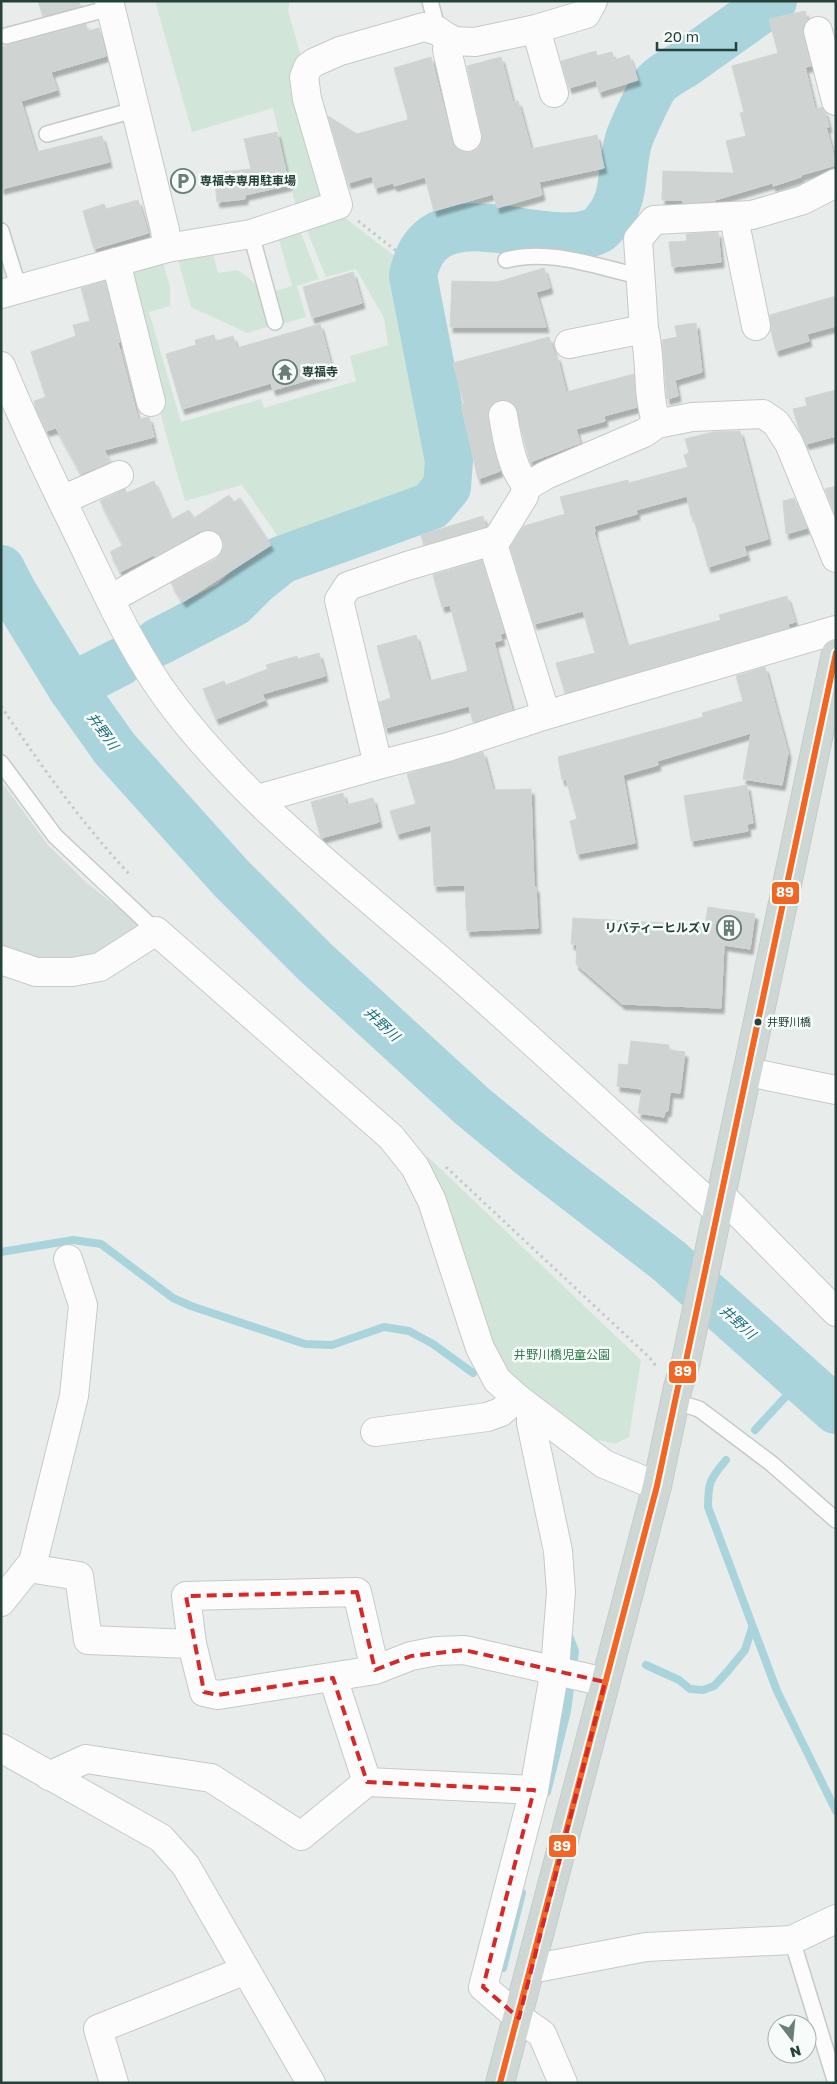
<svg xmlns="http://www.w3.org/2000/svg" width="837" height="2084" font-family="'Golos Text','Noto Sans JP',sans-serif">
<defs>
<filter id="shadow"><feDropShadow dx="3" dy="5.5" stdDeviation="1" flood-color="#0004"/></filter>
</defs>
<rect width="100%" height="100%" fill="#e8edeb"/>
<path fill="#d6dedb" d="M1 781 48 845 87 883 136 922 138 930 90 961 57 966 1 952Z"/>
<g fill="#d1e6d8">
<path d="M155 1H290L288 11 303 63 331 196 297 212 273 108 192 132Z"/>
<path d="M339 213 401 261V286L436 466 429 483 420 494 284 545 242 485 185 501 164 427 124 270 162 260 170 286V306L149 312 181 422 261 399 264 408 356 381 350 356 388 345 384 318 356 269 326 277 305 226Z"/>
<path d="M299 228 319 279 297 286 306 317 282 324 272 292 292 286 278 236Z"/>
<path d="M212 250 218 273 237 270C264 286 264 297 270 326L247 333 191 307 177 256Z"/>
<path d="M427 1156 641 1360 629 1437 615 1444 591 1438 529 1395 498 1361 424 1163Z"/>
</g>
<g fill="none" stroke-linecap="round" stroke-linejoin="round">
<g stroke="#a9d4db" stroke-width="8">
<path d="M1 1252 73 1240 101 1244 173 1298 191 1306 305 1344 332 1345 384 1327 409 1331 433 1344 473 1373"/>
<path d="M755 1430 802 1379"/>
<path d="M726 1460C710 1479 708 1482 708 1507L777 1691 836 1811"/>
<path d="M646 1665 679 1680 690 1689 703 1690 714 1686 727 1672 745 1650 752 1628"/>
<path d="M547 1792 567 1711 575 1651 568 1633"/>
<path d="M503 1968 522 1893"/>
</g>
<g stroke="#a9d4db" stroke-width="48">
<path d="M1 569 14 594 71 687 115 749 231 878 315 962 472 1106 534 1157 669 1261 836 1410"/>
<path d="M158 642 233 603 255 581 281 560 431 506 447 487 449 461 413 276C431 183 546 257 598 230 602 228 605 223 608 219 627 195 620 167 629 139 632 130 650 91 655 85 662 76 677 69 686 63 715 42 744 22 773 1"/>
<path d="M71 687 120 662"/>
</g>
</g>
<g fill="#cfd4d2" stroke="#d1d6d4" filter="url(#shadow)">
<path d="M38 1H79L80 6 43 16Z"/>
<path d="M805 11 807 20 803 26V35L811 66 805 67 815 109 822 107 825 112 829 127H826L836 165 801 175V177L773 186 772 183 715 200V201L683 203V200H662L663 171 734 173 726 141 746 136 740 113 744 112 732 66 778 53 769 19Z"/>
<path d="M86 24 88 31 99 28 106 56 51 72 57 90 21 101 36 152 102 136 109 162 1 189V47Z"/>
<path d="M596 51 597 56 612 52 614 60 629 55 638 80 599 92 596 80 569 88 561 61Z"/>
<path d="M431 57 452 140 456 148 463 152H471L478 148 482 141V134L467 66 501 57 513 103 518 101 531 149 597 135 604 168 539 182 542 195 497 208 493 194 434 211 425 177 394 186 393 183 375 188 372 176 348 183 328 116 357 134 407 120 408 118 394 68Z"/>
<path d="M277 132 289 185 245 195V199L217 202 214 173 251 169 244 139Z"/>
<path d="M138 200 148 233 94 249 83 211 104 204 106 209Z"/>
<path d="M718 232 721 262 672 267 669 242 687 241 686 234Z"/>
<path d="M544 268 550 288 536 292 546 327H450L452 281 497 282Z"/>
<path d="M353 272 362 303 312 318 303 287Z"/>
<path d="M105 281 120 342 118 343 138 419 149 417 154 437 104 450 110 462 81 474 56 428 46 431 36 409 34 401 46 397 31 352 76 336 73 325 90 321 81 288Z"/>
<path d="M836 296V326L807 334 809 341 776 351 771 331 770 315Z"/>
<path d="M696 323 702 372 675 380 678 396 667 399 662 340 677 337 675 326Z"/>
<path d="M320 324 333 373 273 390 271 383 182 409 166 354 196 345 195 340 214 335 216 341 233 336 237 348Z"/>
<path d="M549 337 555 357 557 356 566 392 634 374 637 407 604 416 605 421 576 429 580 443 530 462 515 406 508 400H500L494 403 489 409 488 417 493 446 500 471 478 479 461 405 464 404 453 363Z"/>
<path d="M836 390V436L806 444 799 429 793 409 807 406 805 398Z"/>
<path d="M740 431 768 539 744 546 747 555 708 567 693 516H691L687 496 636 510 637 514 594 526 595 532H594L624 638 627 646 721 620 719 615 787 596 795 622 788 624 789 628 565 693 556 663 595 653 583 611 534 624 510 547 524 526 565 514 560 497 628 480 629 483 688 467 684 455 689 453 685 439 713 432Z"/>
<path d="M154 481 171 520 189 510 194 518 229 495 234 502 240 498 271 545 183 602 171 583 216 559 221 553 224 546 222 538 216 531 208 529 200 531 155 557 154 555 120 572 110 552 123 545 100 501 125 489 127 493Z"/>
<path d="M836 486V516L825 489Z"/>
<path d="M794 498 807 528 786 534 783 501Z"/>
<path d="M483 516 486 527 424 545 421 535Z"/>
<path d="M482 560 504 633 500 634 502 640 494 642 512 710 473 722 469 706 385 728 379 702 391 698 377 646 416 635 429 681 468 671 450 605 442 607 433 575Z"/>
<path d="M319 653 325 676 262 694 265 700 216 719 203 689 224 681 226 685 268 669 266 665 297 656 298 659Z"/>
<path d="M765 667 788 753 782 785 743 779 751 733 657 761 658 765 623 775 635 843 577 854 570 821 577 819 566 779 562 780 558 757 703 717 702 713 743 701 736 676Z"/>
<path d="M483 752 493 790 531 789 534 887H536L538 928 467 931 465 885 434 886 431 825 397 834 390 811 416 804 407 774Z"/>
<path d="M747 785 753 823 747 824 748 831 691 841 684 796Z"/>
<path d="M343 793 346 805 373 798 379 822 321 838 311 802Z"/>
<path d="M708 907 755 914 750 949 724 945 721 1008 622 1004 576 964 577 944H571L573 918 705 925Z"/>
<path d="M631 1041 669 1045V1050L685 1052 680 1093 670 1092 668 1111H665L664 1117 638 1113 642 1089 617 1086 619 1064 628 1065Z"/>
</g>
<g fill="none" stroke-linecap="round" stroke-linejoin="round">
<defs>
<g id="service">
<path d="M430 1 438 31"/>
<path d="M6 36 110 8"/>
<path d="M47 134 134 110"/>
<path d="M1 231 19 289"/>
<path d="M251 234 275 322"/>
<path d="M506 260C549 248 597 267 639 276"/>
<path d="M1 763 55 836 156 931"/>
<path d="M676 1402 699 1409 772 1464 836 1520"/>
<path d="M792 1940 835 2080"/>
</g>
<g id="minor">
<path d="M536 29 554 93"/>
<path d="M818 31 836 101"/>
<path d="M449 38 447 50 467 137"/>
<path d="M735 217 737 233 756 326"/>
<path d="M167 248 251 234 338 205 307 99 304 77 308 67 315 62 340 51 424 27 438 31 452 41 475 42 536 29 586 14 593 1"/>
<path d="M116 262 151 402"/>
<path d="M1 294 167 248 165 230 109 1"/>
<path d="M569 344 644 329"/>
<path d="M1 366C25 426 53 482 81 540 108 596 134 654 171 703 247 804 350 882 445 964 537 1044 626 1128 717 1210"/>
<path d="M503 415C506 434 512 473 528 486"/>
<path d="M657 424C646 394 652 360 644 329L638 239 654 220 752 215 803 200 836 183"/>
<path d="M62 500 119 475"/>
<path d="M492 541 546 715"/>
<path d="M110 599 208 545"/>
<path d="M378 765 339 600 348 586 407 566 492 541 498 538 524 496 526 487 546 475 644 433 657 424 692 417 763 414 776 423 789 443 836 558"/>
<path d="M258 799 378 765 448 747 546 715 836 630"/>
<path d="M1 960 36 972H72L100 967 156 931 391 1137 415 1167 432 1201 480 1348 497 1380 517 1398 604 1464 657 1486"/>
<path d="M748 1072 836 1090"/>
<path d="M720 1194 836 1312"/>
<path d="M531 1409V1423L558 1551 561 1592 555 1669 534 1790 483 1987 519 2018 542 2034 563 2083"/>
<path d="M375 1432 487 1417 501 1412 517 1398"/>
<path d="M28 1568 79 1576 88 1640 192 1644"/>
<path d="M1 1602 33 1562 74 1396 83 1305 68 1259"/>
<path d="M375 1670 357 1592 186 1596 192 1644 204 1692 218 1695 375 1670 411 1656 437 1651 464 1650 605 1682"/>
<path d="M333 1678 367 1782"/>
<path d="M1 1748 161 1838 186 1866 311 2083"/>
<path d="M49 1776 86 1759 211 1778 301 1836 367 1782 534 1790"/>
<path d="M531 1969 646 1947 792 1940 836 1919"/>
<path d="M114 2083 98 2029 246 1970"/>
</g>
<path id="primary" d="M500 2083 657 1486 678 1387 686 1361 836 653"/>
</defs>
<use href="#service" stroke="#c5cac8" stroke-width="18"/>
<use href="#minor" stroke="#c5cac8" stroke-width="30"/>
<use href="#primary" stroke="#c3ccc9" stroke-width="30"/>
<g stroke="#c3ccca" stroke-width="3" stroke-dasharray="2.5 4" stroke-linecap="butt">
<path d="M358 221 403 256"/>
<path d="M1 706C41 766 81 822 130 875"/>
<path d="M446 1167 649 1357 656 1366"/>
</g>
<use href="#service" stroke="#fcfcfc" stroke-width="15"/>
<use href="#minor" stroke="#fcfcfc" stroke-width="28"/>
<use href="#primary" stroke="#cfd7d5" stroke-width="28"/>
<defs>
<path id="bus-1" d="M500 2083 657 1486 678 1387 686 1361 836 653"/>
</defs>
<use href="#bus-1" stroke="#f7fbf9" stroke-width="10"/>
<use href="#bus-1" stroke="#f26522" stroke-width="6"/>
</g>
<path fill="none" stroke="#d62828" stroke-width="4" stroke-dasharray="10 6" stroke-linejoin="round" d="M357 1592 375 1670 411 1656 464 1650 605 1682 519 2018 483 1987 534 1790 367 1782 333 1678 218 1695 204 1692 186 1596Z"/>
<defs>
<symbol id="parking-ring" viewBox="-11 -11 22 22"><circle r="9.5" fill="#f7fbf9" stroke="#697e78" stroke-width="1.5"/><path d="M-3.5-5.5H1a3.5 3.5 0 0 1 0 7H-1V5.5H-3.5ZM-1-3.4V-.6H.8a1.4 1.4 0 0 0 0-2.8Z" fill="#697e78"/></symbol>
<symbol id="temple-ring" viewBox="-11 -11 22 22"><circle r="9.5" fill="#f7fbf9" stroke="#697e78" stroke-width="1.5"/><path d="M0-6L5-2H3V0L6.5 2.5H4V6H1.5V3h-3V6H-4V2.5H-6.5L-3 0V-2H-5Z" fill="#697e78"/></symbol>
<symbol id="building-ring" viewBox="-11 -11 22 22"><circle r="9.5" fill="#f7fbf9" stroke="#697e78" stroke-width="1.5"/><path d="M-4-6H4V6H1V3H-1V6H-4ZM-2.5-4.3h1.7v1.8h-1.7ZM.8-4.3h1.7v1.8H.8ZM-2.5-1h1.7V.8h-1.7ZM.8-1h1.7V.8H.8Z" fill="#697e78"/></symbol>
</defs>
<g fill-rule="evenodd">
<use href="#parking-ring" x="169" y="167" width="28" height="28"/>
<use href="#temple-ring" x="271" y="358" width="28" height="28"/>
<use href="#building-ring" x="715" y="914" width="28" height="28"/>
</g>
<circle fill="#24423a" stroke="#f7fbf9" stroke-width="2" cx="758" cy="1022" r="4.5"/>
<g text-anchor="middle" stroke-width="5" stroke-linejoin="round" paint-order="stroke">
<g font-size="11" fill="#24423a" stroke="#f7fbf9" text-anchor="start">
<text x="767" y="1026">井野川橋</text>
</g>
<g font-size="12" font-weight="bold" fill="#24423a" stroke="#f7fbf9" text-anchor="start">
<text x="200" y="185">専福寺専用駐車場</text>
<text x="302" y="376">専福寺</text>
<text x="712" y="932" text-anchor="end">リバティーヒルズⅤ</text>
</g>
<g font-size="12" fill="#2d7a4b" stroke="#f7fbf9">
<text x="562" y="1359">井野川橋児童公園</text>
</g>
<g font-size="14" font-style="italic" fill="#1c6f80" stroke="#f7fbf9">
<text transform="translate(103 731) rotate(54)" y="5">井野川</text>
<text transform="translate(382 1024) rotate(43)" y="5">井野川</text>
<text transform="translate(738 1322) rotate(42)" y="5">井野川</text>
</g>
</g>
<g stroke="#f7fbf9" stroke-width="2">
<rect x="771" y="881" width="29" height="24" rx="5" fill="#f26522"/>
<rect x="668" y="1360" width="29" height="24" rx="5" fill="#f26522"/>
<rect x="548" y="1834" width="29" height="24" rx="5" fill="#f26522"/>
</g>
<g font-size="14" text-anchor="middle" font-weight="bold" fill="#fff">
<text x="785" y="897">89</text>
<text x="683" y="1376">89</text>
<text x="562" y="1851">89</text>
</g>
<rect width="837" height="2084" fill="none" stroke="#24423a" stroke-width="5"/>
<g transform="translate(792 2039) rotate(164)"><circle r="24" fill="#f7fbf9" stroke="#a3b1ad"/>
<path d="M0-4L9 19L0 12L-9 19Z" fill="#697e78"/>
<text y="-8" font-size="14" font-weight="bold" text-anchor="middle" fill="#24423a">N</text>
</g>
<path d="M657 42v8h79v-8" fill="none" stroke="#24423a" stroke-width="2.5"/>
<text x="664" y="42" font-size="15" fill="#24423a" stroke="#f7fbf9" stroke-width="4" paint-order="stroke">20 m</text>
</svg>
